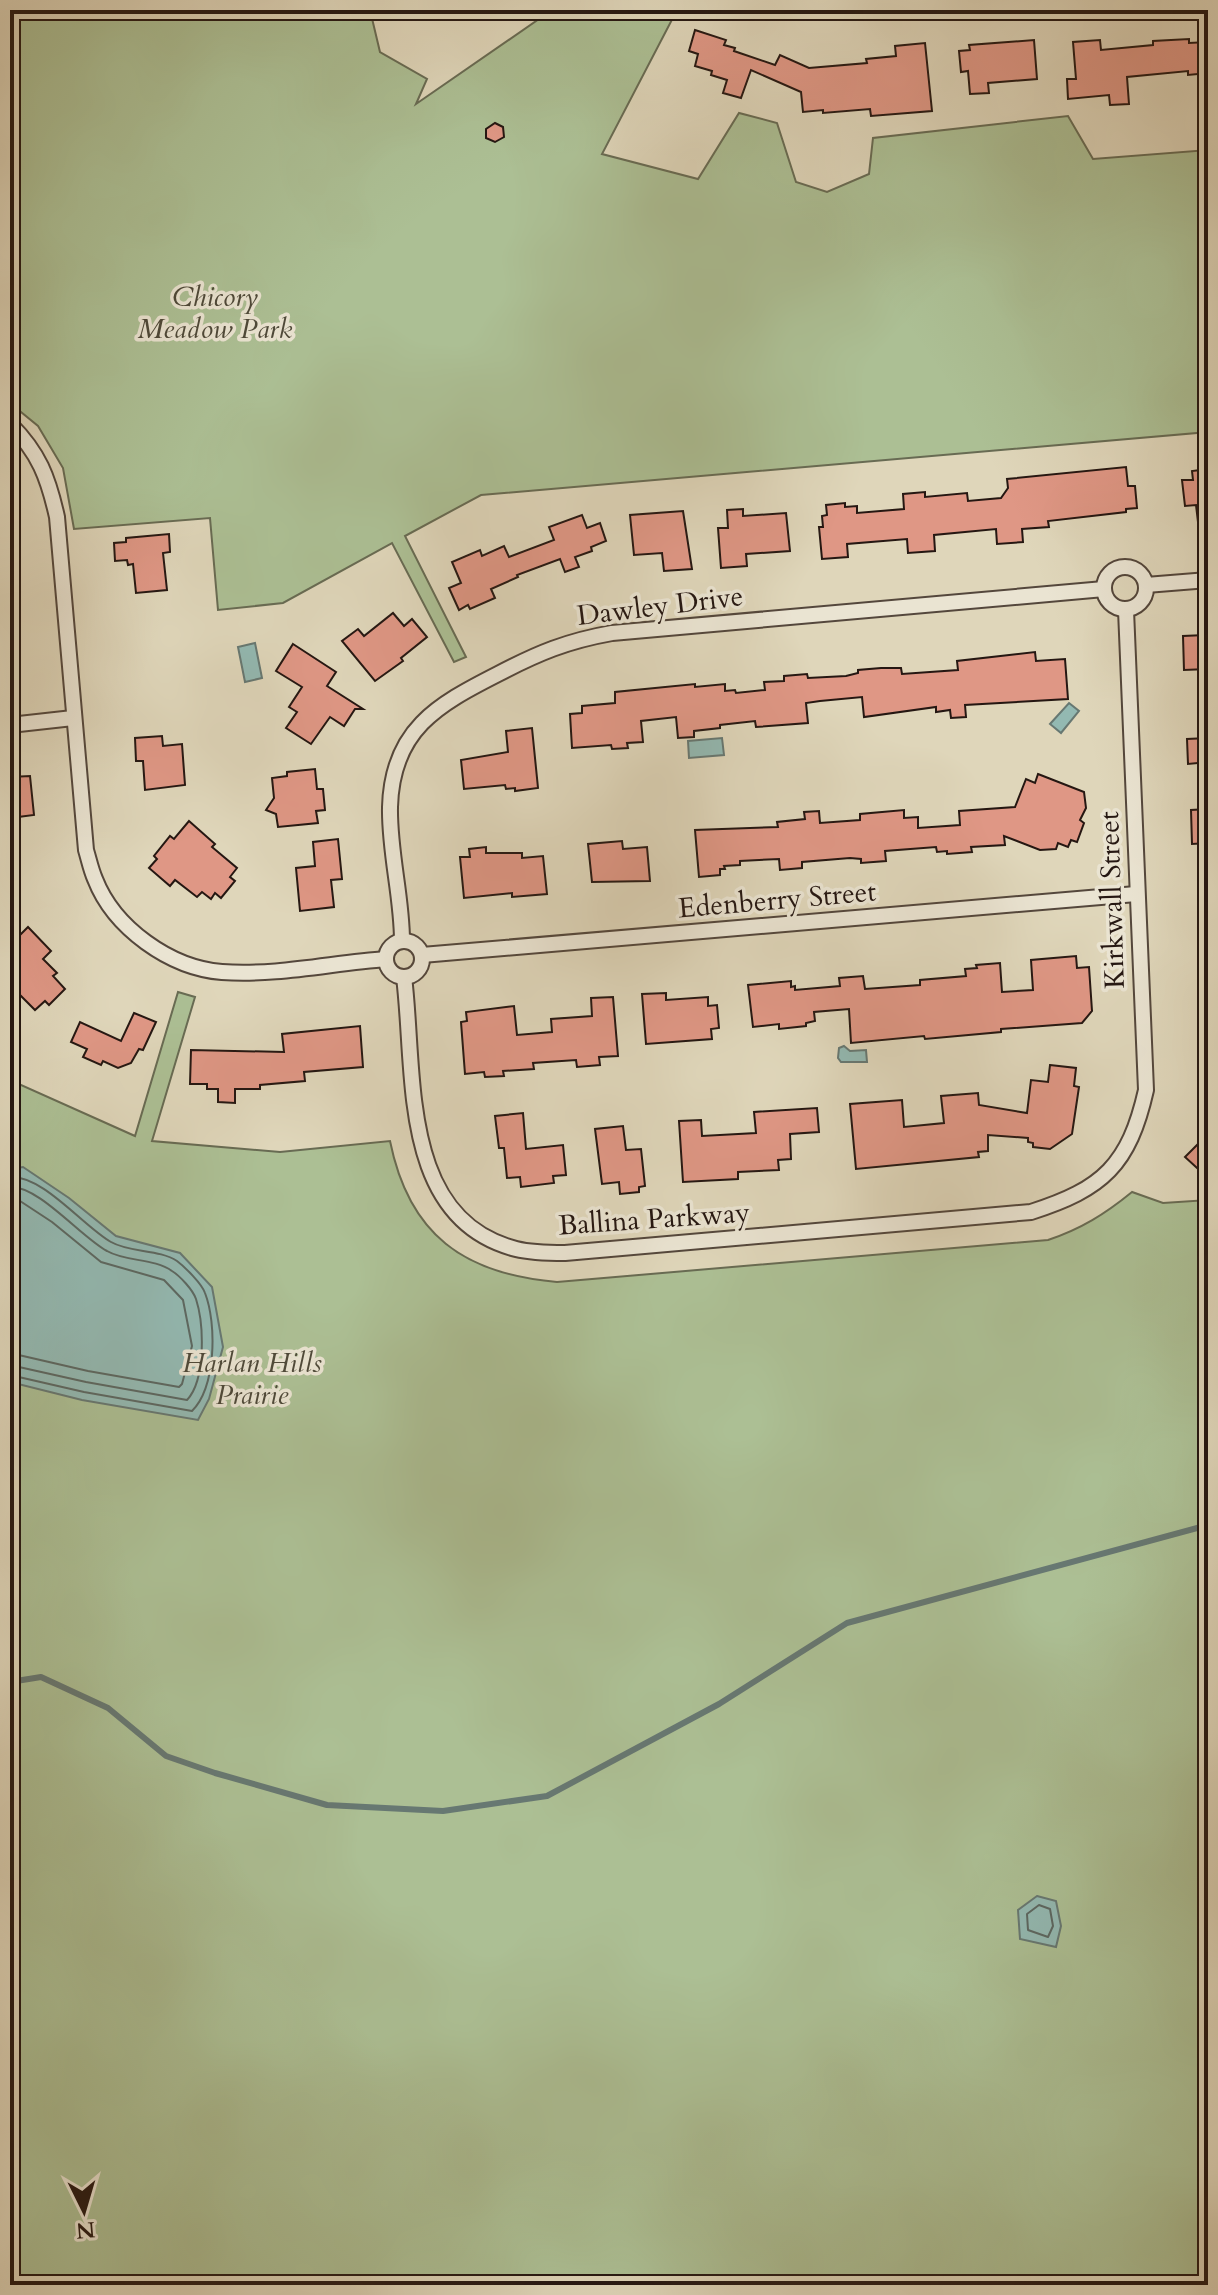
<svg xmlns="http://www.w3.org/2000/svg" width="1218" height="2295" font-family="Cardo,serif">
<rect width="100%" height="100%" fill="#dfd6ba"/>
<filter id="stains"><feTurbulence type="fractalNoise" baseFrequency=".0025" numOctaves="4"/><feColorMatrix values="0 0 0 0 .2 0 0 0 0 .09 0 0 0 0 .02 0 0 0 .5 -.17"/></filter>
<radialGradient id="worn" r=".72"><stop offset=".6" stop-color="#630" stop-opacity="0"/><stop offset="1" stop-color="#630" stop-opacity=".3"/></radialGradient>
<g fill="#acbf94" stroke="#686b53" stroke-width="2">
<path d="M10 10H370L380 52 427 79 416 104 552 10H677L602 154 698 179 739 113 777 123 796 182 827 192 869 174 873 138 1068 116 1093 159 1208 150V432L481 495 405 536 466 657 454 662 392 543 283 603 218 610 210 518 74 529 63 468 38 426 10 403Z"/>
<path d="M178 992 195 997 152 1141 280 1152 390 1141C409 1235 464 1274 557 1282L1048 1240C1081 1229 1105 1214 1132 1192L1163 1203 1208 1200V2285H10V1080L135 1136Z"/>
</g>
<g fill="#93b9b2" stroke="#677872" stroke-width="2">
<path d="M255 643 262 678 245 682 238 647Z"/>
<path d="M1069 703 1079 711 1061 733 1050 724Z"/>
<path d="M722 738 724 755 689 758 688 741Z"/>
<path d="M844 1046 850 1051 866 1050 867 1062H841L838 1058 839 1048Z"/>
<path d="M23 1167 69 1198 116 1236 180 1253 212 1287 223 1347 209 1399 198 1420 82 1400 10 1382V1169Z"/>
<path d="M1037 1896 1056 1901 1061 1926 1056 1947 1020 1939 1018 1910Z"/>
</g>
<g fill="none" stroke-linecap="round" stroke-linejoin="round">
<g stroke="#5c6862" stroke-width="2">
<path d="M10 1177C43 1175 83 1226 111 1242 130 1253 159 1249 177 1261 185 1267 202 1284 205 1293 217 1324 216 1387 192 1411L84 1392 10 1375"/>
<path d="M10 1187C38 1185 81 1237 107 1251 126 1262 154 1258 172 1271 180 1276 193 1290 196 1299 204 1324 206 1380 187 1400L86 1382 10 1365"/>
<path d="M10 1199H17L52 1222 101 1262 164 1280 183 1300 192 1346 182 1384 179 1387 88 1371 10 1353"/>
<path d="M1039 1905 1050 1909 1053 1926 1048 1937 1028 1930 1027 1914Z"/>
</g>
<path stroke="#677872" stroke-width="6" d="M10 1682 41 1677 108 1708 166 1756 215 1773 327 1805 443 1811 547 1796 719 1704 847 1623 1208 1525"/>
</g>
<g fill="#df9785" stroke="#251712" stroke-width="2">
<path d="M695 30 726 40 724 45 735 48 734 51 775 65 780 55 809 68 867 63 866 59 896 56 895 46 925 43 932 111 871 116 870 109 823 113V110L803 112 801 92 751 70 741 98 723 93 727 80 711 75 712 71 695 66 698 54 689 51Z"/>
<path d="M1189 39V43L1208 42V73L1188 75V71L1127 77 1129 104 1110 105 1109 95 1068 99 1067 79H1076L1073 42 1100 40 1101 50 1153 45V41Z"/>
<path d="M1034 40 1037 79 988 83 989 93 970 94 968 71 961 72 959 51 970 50 969 45Z"/>
<path d="M495 123 503 127 504 137 495 142 486 138V129Z"/>
<path d="M1126 467 1128 486H1135L1137 508 1126 509V512L1048 521 1049 527 1022 529 1023 542 997 544 996 529 934 535 935 551 908 553 907 539 847 544 848 557 822 559 819 527H823L822 516 827 515 826 505 845 503V507L857 506V513L904 509 903 494 925 492V497L967 493 968 501 1001 498 1008 488 1007 479Z"/>
<path d="M1208 469V522H1198L1196 505 1185 506 1182 480H1193L1192 471Z"/>
<path d="M743 509V516L786 513 790 551 746 554 747 566 721 568 718 528H728L727 510Z"/>
<path d="M683 511 692 569 664 571 662 553 634 555 630 515Z"/>
<path d="M582 515 587 528 600 523 606 541 591 547 592 551 575 557 579 567 565 572 560 559 517 575 518 577 491 589 495 598 470 609 468 605 459 610 449 588 461 583 452 562 480 550 482 556 504 546 509 557 554 540 549 527Z"/>
<path d="M169 534 170 552 163 553 167 590 136 593 133 564 128 565 127 560 115 561 114 543 126 542V538Z"/>
<path d="M393 613 404 626 412 619 427 637 401 658 403 661 375 681 342 641 358 629 364 636Z"/>
<path d="M1205 635V640H1208V669L1184 670 1183 636Z"/>
<path d="M293 644 336 672 327 686 363 709H355L344 726 330 717 311 744 286 728 297 712 289 707 302 687 276 671Z"/>
<path d="M1035 652 1036 661 1065 659 1068 699 965 705 966 717 951 718 950 710 936 712V707L864 717 862 697 820 701 806 703 808 723 756 727 755 721 720 725V728L694 731V737L678 738 676 717 641 721 643 742 627 743 628 748 612 749 611 745 572 748 570 714 582 713V706L615 703V692L695 684V687L725 684V691L735 690 736 693 765 690 764 682 784 681V676L807 674 808 678 846 676 858 673V670L881 668H901L902 674 958 670 957 661Z"/>
<path d="M532 728 538 788 515 791V788L506 789 505 785 464 789 461 760 508 752 506 731Z"/>
<path d="M162 736 163 746 182 744 185 785 145 790 143 761H136L135 738Z"/>
<path d="M1208 738V762L1188 764 1187 739Z"/>
<path d="M315 769 317 789H323L325 810 316 811 318 823 278 827 276 814 266 810 274 798 272 778 287 776V772Z"/>
<path d="M1038 774 1084 792 1086 808 1080 820 1084 823 1077 842 1071 840 1068 847 1058 843 1056 849 1040 850 1004 836 1005 845 971 847 972 852 947 854V851L937 852 936 847 885 851 886 861 861 863V859L850 858 802 862V868L780 870 779 859 740 861V865L724 866 725 869H720V875L699 877 695 830 778 827 777 822 805 819 804 812 819 811 820 823 860 820V814L904 810V818L918 817V828L960 825 959 811 1015 807 1026 779 1035 783Z"/>
<path d="M30 776 34 815 10 818V777Z"/>
<path d="M1208 809V843L1192 844 1191 810Z"/>
<path d="M189 821 215 844 212 847 237 868 230 877 235 881 221 898 215 893 211 899 202 892 197 897 175 880 170 886 149 868 157 859 154 856 170 836 174 839Z"/>
<path d="M338 839 342 879 331 880 334 907 300 911 296 868 315 866 313 842Z"/>
<path d="M622 841 623 849 647 847 650 881 592 882 588 844Z"/>
<path d="M486 847V853H522V858L543 856 547 894 512 897V893L464 898 460 857H470L469 849Z"/>
<path d="M28 927 51 951 43 959 57 973 53 976 65 989 49 1005 45 1001 35 1010 20 995 10 1005V945Z"/>
<path d="M1076 956 1077 968 1089 967 1092 1011 1082 1023 1001 1029V1032L925 1039 924 1036 851 1043 849 1009 814 1012 815 1021 806 1023V1026L779 1029V1024L753 1027 748 985 791 981V987L795 986V990L840 986 839 978 863 976 865 989 920 985V980L966 976 965 969 977 968 976 965 1000 963 1002 992 1033 990 1031 960Z"/>
<path d="M666 993V1000L708 997V1006L717 1005 719 1028 711 1029 712 1039 646 1044 642 994Z"/>
<path d="M613 997 618 1056 599 1057 600 1065 577 1067 576 1060 533 1063 534 1069 503 1071 504 1076 485 1077 484 1072 465 1074 461 1022 467 1021 466 1012 514 1006 517 1035 552 1032 551 1019 592 1016 591 998Z"/>
<path d="M134 1013 156 1022 143 1050 139 1049 131 1063 118 1068 103 1061 101 1065 83 1057 87 1049 71 1042 80 1022 121 1041Z"/>
<path d="M360 1026 363 1067 304 1072 305 1081 260 1085V1089H235V1103L218 1102V1089H207V1084H190L191 1050 284 1052 282 1034Z"/>
<path d="M1050 1065 1076 1068 1074 1086 1079 1087 1072 1134 1050 1149 1033 1147V1143L1028 1142V1138L988 1135V1151L978 1152 979 1157 856 1169 850 1104 902 1100 904 1127 944 1123 941 1096 978 1093 979 1105 1027 1113 1031 1080 1048 1082Z"/>
<path d="M817 1108 819 1132 790 1134 791 1159 778 1160 779 1170 738 1172V1179L683 1182 679 1121 701 1120 702 1136 756 1133 754 1112Z"/>
<path d="M523 1113 526 1149 563 1145 566 1175 553 1176 554 1183 521 1187 520 1177 507 1178 504 1148H499L495 1116Z"/>
<path d="M623 1126 626 1150 641 1149 645 1186 639 1187V1192L620 1194 619 1182 602 1184 595 1129Z"/>
<path d="M1208 1134V1178L1185 1157Z"/>
</g>
<g fill="none" stroke-linecap="round" stroke-linejoin="round">
<defs>
<g id="minor">
<path d="M10 424C39 453 48 477 57 517L86 850C89 860 91 870 95 879 114 928 170 968 222 972 276 976 332 963 386 959"/>
<circle cx="1125" cy="588" r="21"/>
<path d="M1146 585 1208 580"/>
<path d="M10 725 73 718"/>
<path d="M402 941C402 896 389 852 390 807 392 730 437 705 498 674 538 653 567 641 612 633L1104 589"/>
<circle cx="404" cy="959" r="18"/>
<path d="M422 955 1136 894"/>
<path d="M404 977C416 1071 398 1219 516 1249 532 1253 549 1253 565 1253L1031 1212C1103 1189 1129 1165 1146 1090L1126 610"/>
</g>
</defs>
<use href="#minor" stroke="#54473c" stroke-width="18"/>
<use href="#minor" stroke="#eae4d2" stroke-width="14"/>
</g>
<g text-anchor="middle" stroke-width="7" stroke-linejoin="round" paint-order="stroke">
<g font-size="28" font-style="italic" fill="#4e4939" stroke="#eae4d2">
<text x="215" y="306">Chicory<tspan x="215" dy="32">Meadow Park</tspan></text>
<text x="252" y="1372">Harlan Hills<tspan x="252" dy="32">Prairie</tspan></text>
</g>
<g font-size="28" fill="#251712" stroke="#eae4d2">
<text transform="translate(660 605) rotate(-7)" y="10">Dawley Drive</text>
<text transform="translate(777 899) rotate(-5)" y="10">Edenberry Street</text>
<text transform="translate(1111 900) rotate(-92)" y="10">Kirkwall Street</text>
<text transform="translate(654 1218) rotate(-4)" y="10">Ballina Parkway</text>
</g>
</g>
<rect width="1218" height="2295" fill="none" stroke="#dfd6ba" stroke-width="40"/>
<rect x="12" y="12" width="1194" height="2271" fill="none" stroke="#251712" stroke-width="4"/>
<rect x="20" y="20" width="1178" height="2255" fill="none" stroke="#251712" stroke-width="2"/>
<g transform="translate(84 2211) rotate(175)" stroke="#eae4d2" stroke-width="6" paint-order="stroke">
<path d="M0-6L14 30L0 20L-14 30Z" fill="#251712"/>
<text y="-12" font-size="22" font-weight="bold" text-anchor="middle" fill="#251712">N</text>
</g>
<rect width="100%" height="100%" filter="url(#stains)"/>
<rect width="100%" height="100%" fill="url(#worn)"/>
</svg>
